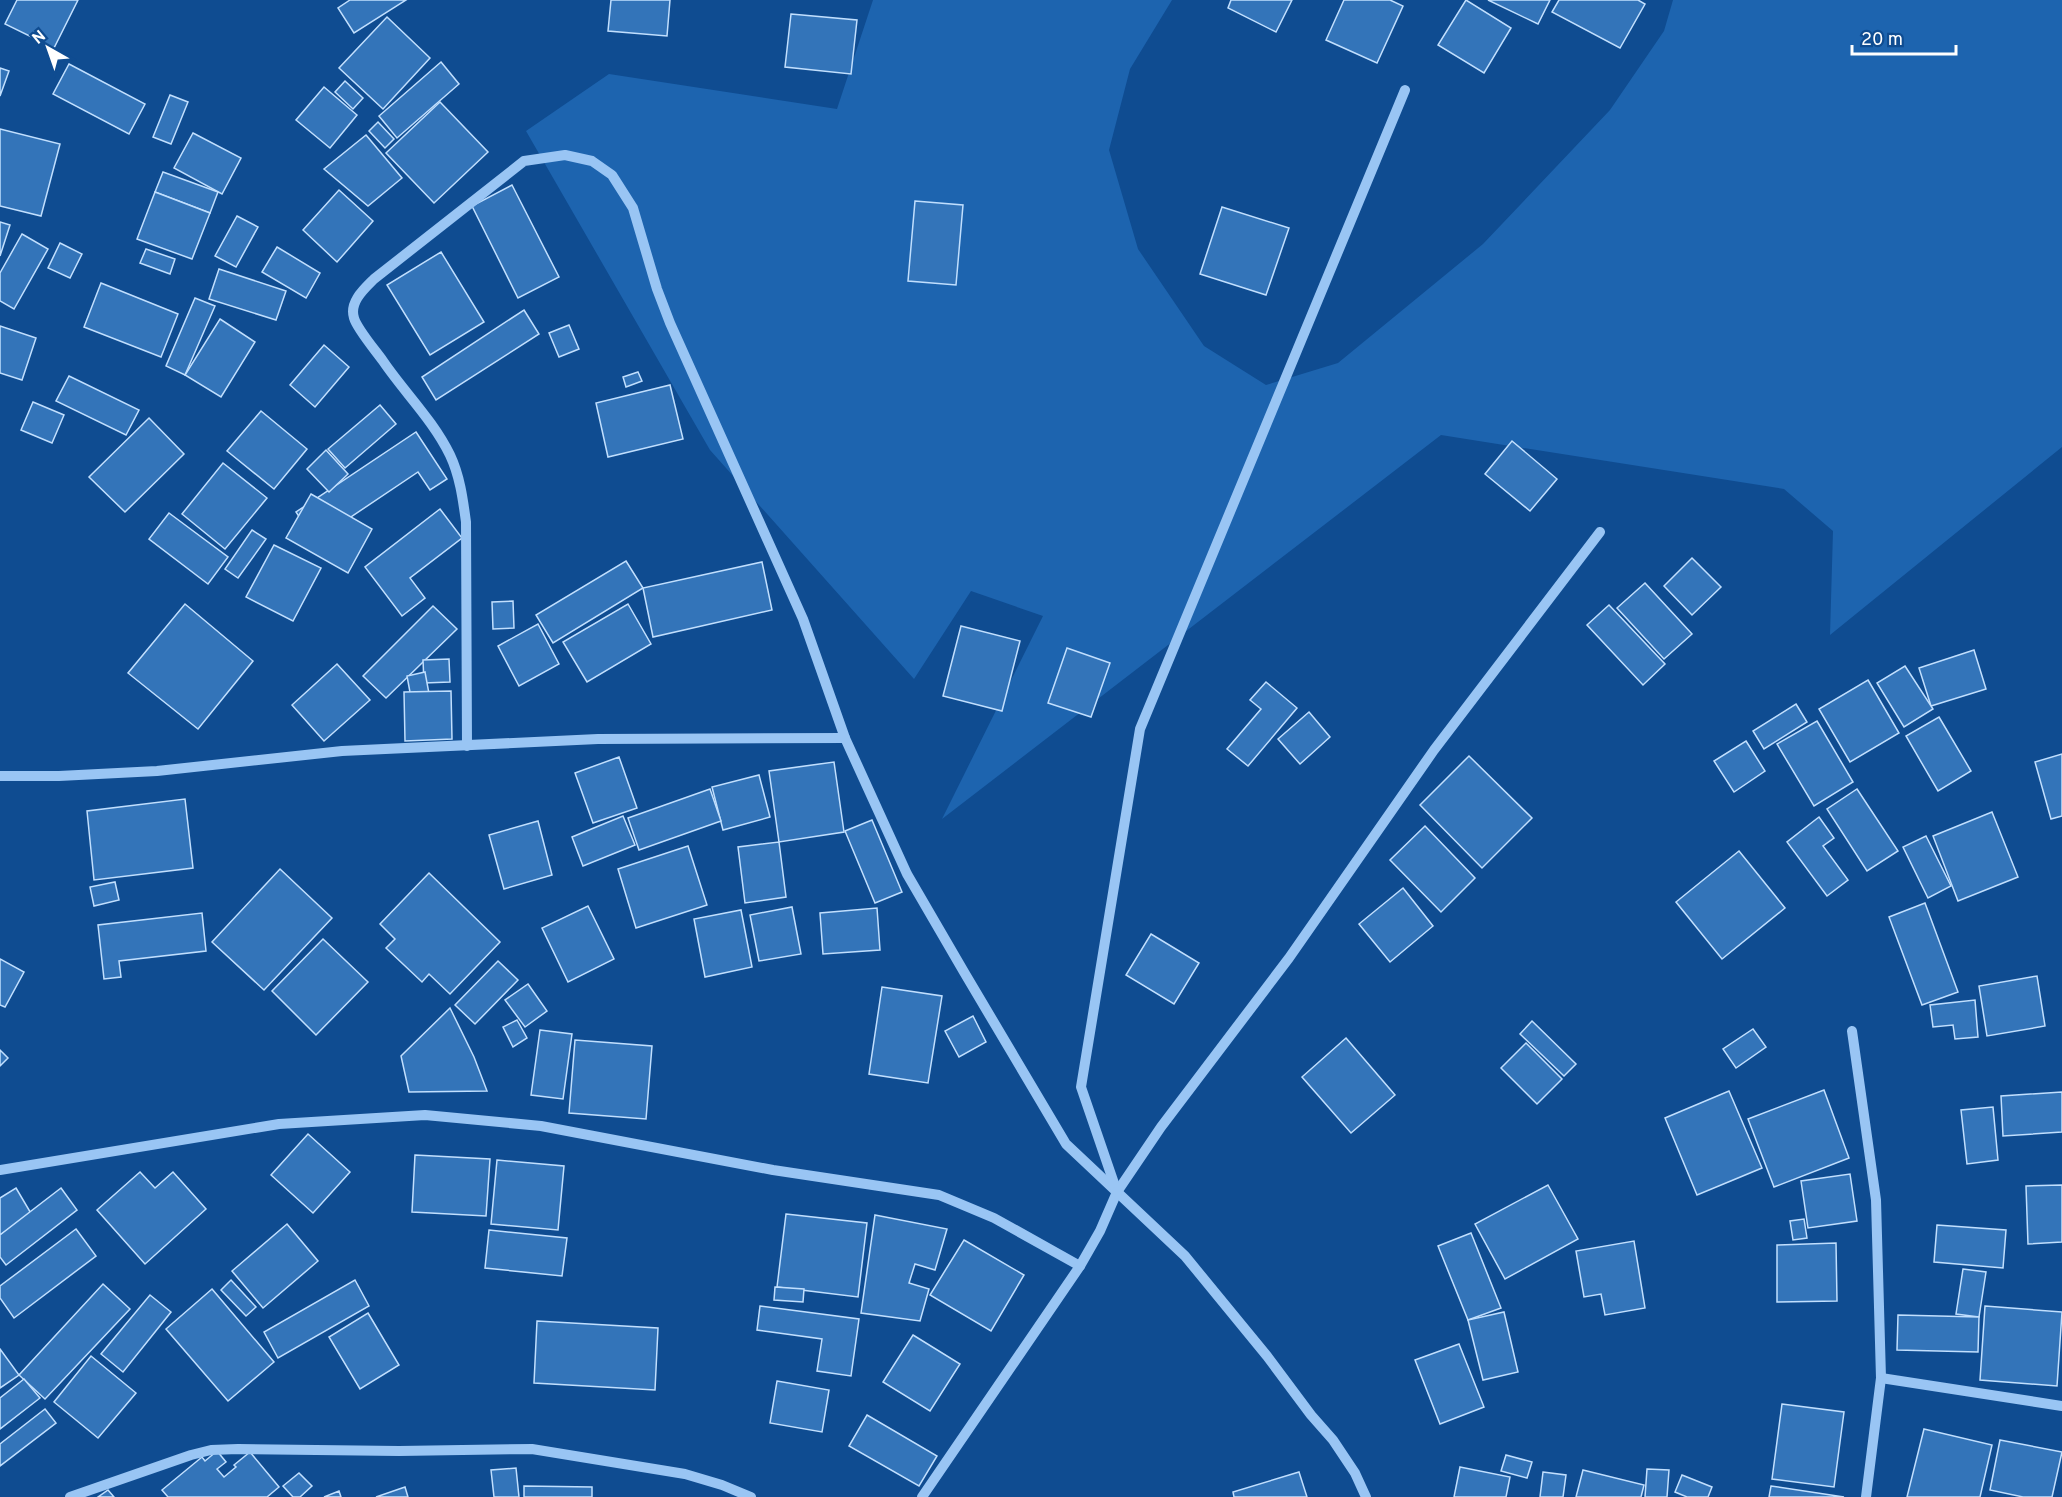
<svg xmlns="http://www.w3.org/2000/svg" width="2062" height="1497" font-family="Overpass,sans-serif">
<rect width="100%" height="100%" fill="#0f4c91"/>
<path fill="#1d64af" d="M873 0H1172L1130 69 1109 150 1138 249 1204 346 1266 385 1338 363 1483 244 1610 110 1664 31 1673 0H2062V447L1830 635 1833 531 1784 489 1441 435 942 819 1043 616 971 591 914 679 710 450 526 131 609 74 837 109Z"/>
<g fill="#3374b9" stroke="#c1dffe" stroke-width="1.5">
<path d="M17 0H78L54 48 5 24Z"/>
<path d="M350 0H406L354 33 338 8Z"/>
<path d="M611 0H670L667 36 608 31Z"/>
<path d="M1231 0H1292L1276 32 1228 8Z"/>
<path d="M1344 0H1390L1403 6 1377 63 1326 40Z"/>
<path d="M1466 0 1511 28 1484 73 1438 45Z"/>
<path d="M1488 0H1550L1538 24Z"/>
<path d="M1559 0H1638L1645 4 1620 48 1552 12Z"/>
<path d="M791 14 857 20 851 74 785 67Z"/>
<path d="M387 17 430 58 383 109 339 68Z"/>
<path d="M441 62 459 84 397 138 379 116Z"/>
<path d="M69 64 145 104 129 134 53 94Z"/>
<path d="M0 68 9 71 0 96Z"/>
<path d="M345 81 363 98 353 109 335 92Z"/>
<path d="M324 87 357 115 330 148 296 120Z"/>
<path d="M170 95 188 102 171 144 153 137Z"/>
<path d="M440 102 488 152 434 203 386 153Z"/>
<path d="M378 122 394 139 385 148 369 131Z"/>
<path d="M0 129 60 144 41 216 0 206Z"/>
<path d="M193 133 241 158 222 194 174 168Z"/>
<path d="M366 135 402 178 368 206 324 169Z"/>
<path d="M163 172 218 192 210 213 155 192Z"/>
<path d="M512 185 559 277 518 298 472 206Z"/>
<path d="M339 190 373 221 337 262 303 230Z"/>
<path d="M155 192 210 213 192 259 137 239Z"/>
<path d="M915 201 963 205 956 285 908 281Z"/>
<path d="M1222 207 1289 228 1266 295 1200 274Z"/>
<path d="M237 216 258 227 236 267 215 256Z"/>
<path d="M0 222 10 225 0 256Z"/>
<path d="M22 234 48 249 14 309 0 301V273Z"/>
<path d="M60 243 82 254 70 278 48 268Z"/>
<path d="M277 247 320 273 306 298 262 272Z"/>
<path d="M146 249 175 259 170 274 140 263Z"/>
<path d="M441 252 484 322 430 355 387 285Z"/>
<path d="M219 269 286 291 276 320 209 299Z"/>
<path d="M101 283 178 314 161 357 84 327Z"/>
<path d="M195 298 215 306 185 375 166 366Z"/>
<path d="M524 310 539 334 436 400 422 377Z"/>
<path d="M220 319 255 342 221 397 185 375Z"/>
<path d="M569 325 579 349 559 357 549 333Z"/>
<path d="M0 326 36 338 22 380 0 373Z"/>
<path d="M324 345 349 367 315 407 290 385Z"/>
<path d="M638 372 642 381 626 387 623 377Z"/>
<path d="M69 376 139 410 126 435 56 401Z"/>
<path d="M670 385 683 439 608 457 596 403Z"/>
<path d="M33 402 64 415 52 443 21 430Z"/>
<path d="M380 405 396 424 345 468 328 449Z"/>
<path d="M261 411 307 449 274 489 227 451Z"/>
<path d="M149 418 184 454 125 512 89 477Z"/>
<path d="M416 432 447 479 430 490 418 472 315 541 296 512Z"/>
<path d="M1512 441 1557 479 1530 511 1485 474Z"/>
<path d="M326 450 348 474 329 492 307 469Z"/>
<path d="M223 463 267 498 225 549 182 514Z"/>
<path d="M311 494 372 529 348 573 286 538Z"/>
<path d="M440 509 462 538 410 578 425 598 402 616 365 567Z"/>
<path d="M169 513 228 557 208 584 149 539Z"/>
<path d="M252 530 266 539 238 578 225 569Z"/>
<path d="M274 545 321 568 293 621 246 597Z"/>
<path d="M1692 558 1721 587 1692 615 1664 586Z"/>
<path d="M626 561 643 588 553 643 536 615Z"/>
<path d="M762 562 772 610 653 637 643 588Z"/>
<path d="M1645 583 1692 634 1664 659 1617 608Z"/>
<path d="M513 601 514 628 493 629 492 602Z"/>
<path d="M185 604 253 661 198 729 128 673Z"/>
<path d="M628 604 651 644 587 682 563 642Z"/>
<path d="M1609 605 1665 664 1643 685 1587 625Z"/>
<path d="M433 606 457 629 386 698 363 676Z"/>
<path d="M538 624 559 664 519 686 498 646Z"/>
<path d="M961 626 1020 641 1002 711 943 696Z"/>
<path d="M1067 648 1110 663 1091 717 1048 703Z"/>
<path d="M1974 650 1986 689 1931 706 1919 668Z"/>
<path d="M449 659 450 682 424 683 423 660Z"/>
<path d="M337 664 370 700 324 741 292 705Z"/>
<path d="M1905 666 1933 709 1904 727 1877 683Z"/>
<path d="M425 672 430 699 412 703 407 676Z"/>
<path d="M1868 680 1899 733 1850 762 1819 709Z"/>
<path d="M1266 682 1297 708 1248 766 1227 749 1261 709 1250 700Z"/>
<path d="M451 691 452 739 405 741 404 692Z"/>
<path d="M1796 704 1807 722 1764 749 1753 731Z"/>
<path d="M1309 712 1330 737 1300 764 1278 739Z"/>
<path d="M1939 717 1971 771 1938 791 1906 736Z"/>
<path d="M1817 721 1853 782 1814 806 1777 744Z"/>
<path d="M1746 741 1765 771 1734 792 1714 761Z"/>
<path d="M2062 754V816L2051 819 2035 762Z"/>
<path d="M1469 756 1532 818 1482 868 1420 805Z"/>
<path d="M619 757 637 808 593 823 575 773Z"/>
<path d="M834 762 844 832 779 842 769 771Z"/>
<path d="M759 775 770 817 723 830 712 787Z"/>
<path d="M710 789 721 821 639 850 628 818Z"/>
<path d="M1857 789 1898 851 1867 871 1827 809Z"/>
<path d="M185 799 193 868 94 880 87 811Z"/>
<path d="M1992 812 2018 877 1958 901 1933 836Z"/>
<path d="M623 816 635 845 583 866 572 837Z"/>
<path d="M1819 817 1834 838 1823 846 1848 880 1827 896 1787 842Z"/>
<path d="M872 820 902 892 875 903 845 831Z"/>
<path d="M538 821 552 875 504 889 489 835Z"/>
<path d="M1425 826 1475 878 1441 912 1390 860Z"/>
<path d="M1926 836 1951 886 1928 898 1903 847Z"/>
<path d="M779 842 786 897 745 903 738 847Z"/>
<path d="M688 846 707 905 636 928 618 869Z"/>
<path d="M1739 851 1785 908 1722 959 1676 902Z"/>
<path d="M280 869 332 918 264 990 212 942Z"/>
<path d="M429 873 500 942 450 994 429 974 422 982 386 948 395 939 380 924Z"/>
<path d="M115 882 119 900 94 906 90 887Z"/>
<path d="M1403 888 1433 926 1390 962 1359 924Z"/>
<path d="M1925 903 1958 992 1922 1005 1889 917Z"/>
<path d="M588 906 614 959 568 982 542 928Z"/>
<path d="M792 907 801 954 759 961 750 915Z"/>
<path d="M877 908 880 950 823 954 820 913Z"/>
<path d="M741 910 752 967 705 977 694 919Z"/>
<path d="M202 913 206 951 119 961 121 977 104 979 98 925Z"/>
<path d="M1151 934 1199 963 1174 1004 1126 975Z"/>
<path d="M323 939 368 982 316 1035 272 991Z"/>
<path d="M0 959 24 972 5 1007 0 1005Z"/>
<path d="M498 961 518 980 475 1024 455 1005Z"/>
<path d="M2037 976 2045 1026 1987 1036 1979 986Z"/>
<path d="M528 984 547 1011 525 1027 505 1000Z"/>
<path d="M882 987 942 996 928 1083 869 1074Z"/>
<path d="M1975 1000 1978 1037 1955 1039 1953 1025 1933 1027 1930 1005Z"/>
<path d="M450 1008 474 1057 487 1091 409 1092 401 1056Z"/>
<path d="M973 1016 986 1042 959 1057 945 1031Z"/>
<path d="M517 1020 527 1038 513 1047 503 1027Z"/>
<path d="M1532 1021 1576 1064 1564 1076 1520 1034Z"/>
<path d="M1753 1029 1766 1047 1736 1068 1723 1049Z"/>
<path d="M540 1030 572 1034 563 1099 531 1095Z"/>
<path d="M1346 1038 1395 1095 1351 1133 1302 1077Z"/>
<path d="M575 1040 652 1046 646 1119 569 1113Z"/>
<path d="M1526 1043 1562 1079 1537 1104 1501 1068Z"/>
<path d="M0 1050 8 1058 0 1066Z"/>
<path d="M1824 1090 1849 1158 1774 1187 1748 1119Z"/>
<path d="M1729 1091 1762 1168 1697 1195 1665 1118Z"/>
<path d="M2062 1092V1132L2003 1136 2001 1096Z"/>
<path d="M1993 1107 1998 1160 1967 1164 1961 1110Z"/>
<path d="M308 1134 350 1172 313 1213 271 1175Z"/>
<path d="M415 1155 490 1159 486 1216 412 1212Z"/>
<path d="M497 1160 564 1166 558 1230 491 1224Z"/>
<path d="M140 1172 155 1188 173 1172 206 1209 145 1264 97 1210Z"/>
<path d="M1850 1174 1857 1221 1808 1228 1801 1181Z"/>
<path d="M1548 1185 1578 1239 1505 1279 1475 1224Z"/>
<path d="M2062 1185V1242L2028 1244 2026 1186Z"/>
<path d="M16 1188 32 1215 0 1235V1198Z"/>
<path d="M61 1188 77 1210 6 1265 0 1257V1235Z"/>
<path d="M786 1214 867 1223 858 1297 777 1287Z"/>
<path d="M875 1215 947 1229 935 1270 915 1264 909 1283 929 1289 920 1321 861 1313Z"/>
<path d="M1804 1219 1807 1238 1793 1240 1790 1221Z"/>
<path d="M287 1224 318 1261 263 1308 232 1271Z"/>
<path d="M1937 1225 2006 1230 2003 1268 1934 1262Z"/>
<path d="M76 1229 96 1256 14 1318 0 1298V1286Z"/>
<path d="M489 1230 567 1238 562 1276 485 1268Z"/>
<path d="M1471 1233 1501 1308 1468 1320 1438 1246Z"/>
<path d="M964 1240 1024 1275 991 1331 930 1295Z"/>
<path d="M1634 1241 1645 1308 1605 1315 1601 1294 1584 1297 1576 1251Z"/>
<path d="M1836 1243 1837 1301 1777 1302V1245Z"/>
<path d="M1963 1269 1986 1272 1979 1317 1956 1314Z"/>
<path d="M231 1280 256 1307 246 1316 221 1290Z"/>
<path d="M355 1280 369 1306 278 1358 264 1332Z"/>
<path d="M103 1284 130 1309 45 1399 19 1375Z"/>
<path d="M775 1287 804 1289 803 1302 774 1300Z"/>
<path d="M212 1289 274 1362 228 1401 166 1329Z"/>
<path d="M150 1295 171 1312 123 1372 101 1354Z"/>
<path d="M760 1306 859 1319 851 1376 817 1371 822 1339 757 1330Z"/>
<path d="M1985 1306 2062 1312 2057 1386 1980 1380Z"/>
<path d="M1504 1312 1518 1372 1483 1380 1468 1320Z"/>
<path d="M368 1313 399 1365 360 1389 329 1337Z"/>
<path d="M1898 1315 1979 1317 1978 1352 1897 1350Z"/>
<path d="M537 1321 658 1328 655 1390 534 1383Z"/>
<path d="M913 1335 960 1364 930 1411 883 1382Z"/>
<path d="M1459 1344 1484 1407 1440 1424 1415 1360Z"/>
<path d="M0 1349 19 1375 0 1388Z"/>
<path d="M91 1356 136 1393 98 1438 54 1402Z"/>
<path d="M24 1379 40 1398 0 1429V1398Z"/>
<path d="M777 1381 829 1390 822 1432 770 1423Z"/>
<path d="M1782 1404 1844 1412 1834 1487 1772 1479Z"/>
<path d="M45 1409 56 1423 0 1466V1444Z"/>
<path d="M867 1415 937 1456 919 1486 849 1446Z"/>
<path d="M1924 1429 1992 1445 1980 1497H1907Z"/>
<path d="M2000 1440 2062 1452 2052 1497H2023L1990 1490Z"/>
<path d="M217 1451 226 1462 217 1469 224 1477 236 1467 234 1465 250 1452 279 1487 267 1497H168L162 1490 202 1457 205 1461Z"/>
<path d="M1506 1455 1532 1462 1527 1478 1501 1471Z"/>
<path d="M1460 1467 1510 1477 1506 1497H1454Z"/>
<path d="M516 1468 519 1497H494L491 1470Z"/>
<path d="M1647 1469 1669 1470 1667 1497H1645Z"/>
<path d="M1583 1470 1644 1485 1641 1497H1576Z"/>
<path d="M1299 1472 1307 1497H1234L1233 1492Z"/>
<path d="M1543 1472 1566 1475 1563 1497H1540Z"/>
<path d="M299 1473 312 1486 300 1497H293L283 1486Z"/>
<path d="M1682 1475 1712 1487 1708 1497H1687L1675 1492Z"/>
<path d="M524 1486 592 1487V1497H524Z"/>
<path d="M1771 1486 1844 1497H1769Z"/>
<path d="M405 1487 408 1497H376Z"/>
<path d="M108 1490 114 1497H98Z"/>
<path d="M339 1491 341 1497H324Z"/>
</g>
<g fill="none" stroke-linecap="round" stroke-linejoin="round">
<g stroke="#99c5f4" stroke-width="10">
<path d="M467 746 466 522C463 500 460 476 450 455 433 420 404 392 383 361 376 351 357 329 354 318 349 302 364 289 374 279L524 161 565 155 592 161 612 175 633 208 657 289 670 323 803 619 845 738 907 874 964 972 1066 1144 1185 1256 1267 1356 1311 1415 1333 1440 1355 1473 1366 1497"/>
<path d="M0 776H59L157 771 342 751 598 739 845 738"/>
<path d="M1852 1031 1876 1200 1881 1378 1866 1497"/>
<path d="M0 1170 279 1124 425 1115 541 1126 773 1170 939 1195 994 1218 1080 1266"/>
<path d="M1116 1189 1081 1087 1140 729 1405 90"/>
<path d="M1881 1378 2062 1406"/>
<path d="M70 1497 191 1455 211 1450 238 1449 399 1451 532 1449 685 1474 722 1485 751 1497"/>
<path d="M922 1497 1080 1266 1100 1231 1117 1192 1161 1127 1289 958 1434 750 1600 532"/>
</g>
</g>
<g transform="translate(48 48) rotate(320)" stroke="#0f4c91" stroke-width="4.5" paint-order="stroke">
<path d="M0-4.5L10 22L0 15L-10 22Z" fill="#ffffff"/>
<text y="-9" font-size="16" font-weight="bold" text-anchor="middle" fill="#ffffff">N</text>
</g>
<path d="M1852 45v9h104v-9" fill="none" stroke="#ffffff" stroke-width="3"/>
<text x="1861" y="45" font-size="18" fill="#ffffff" stroke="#0f4c91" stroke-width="4.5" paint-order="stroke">20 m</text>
</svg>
